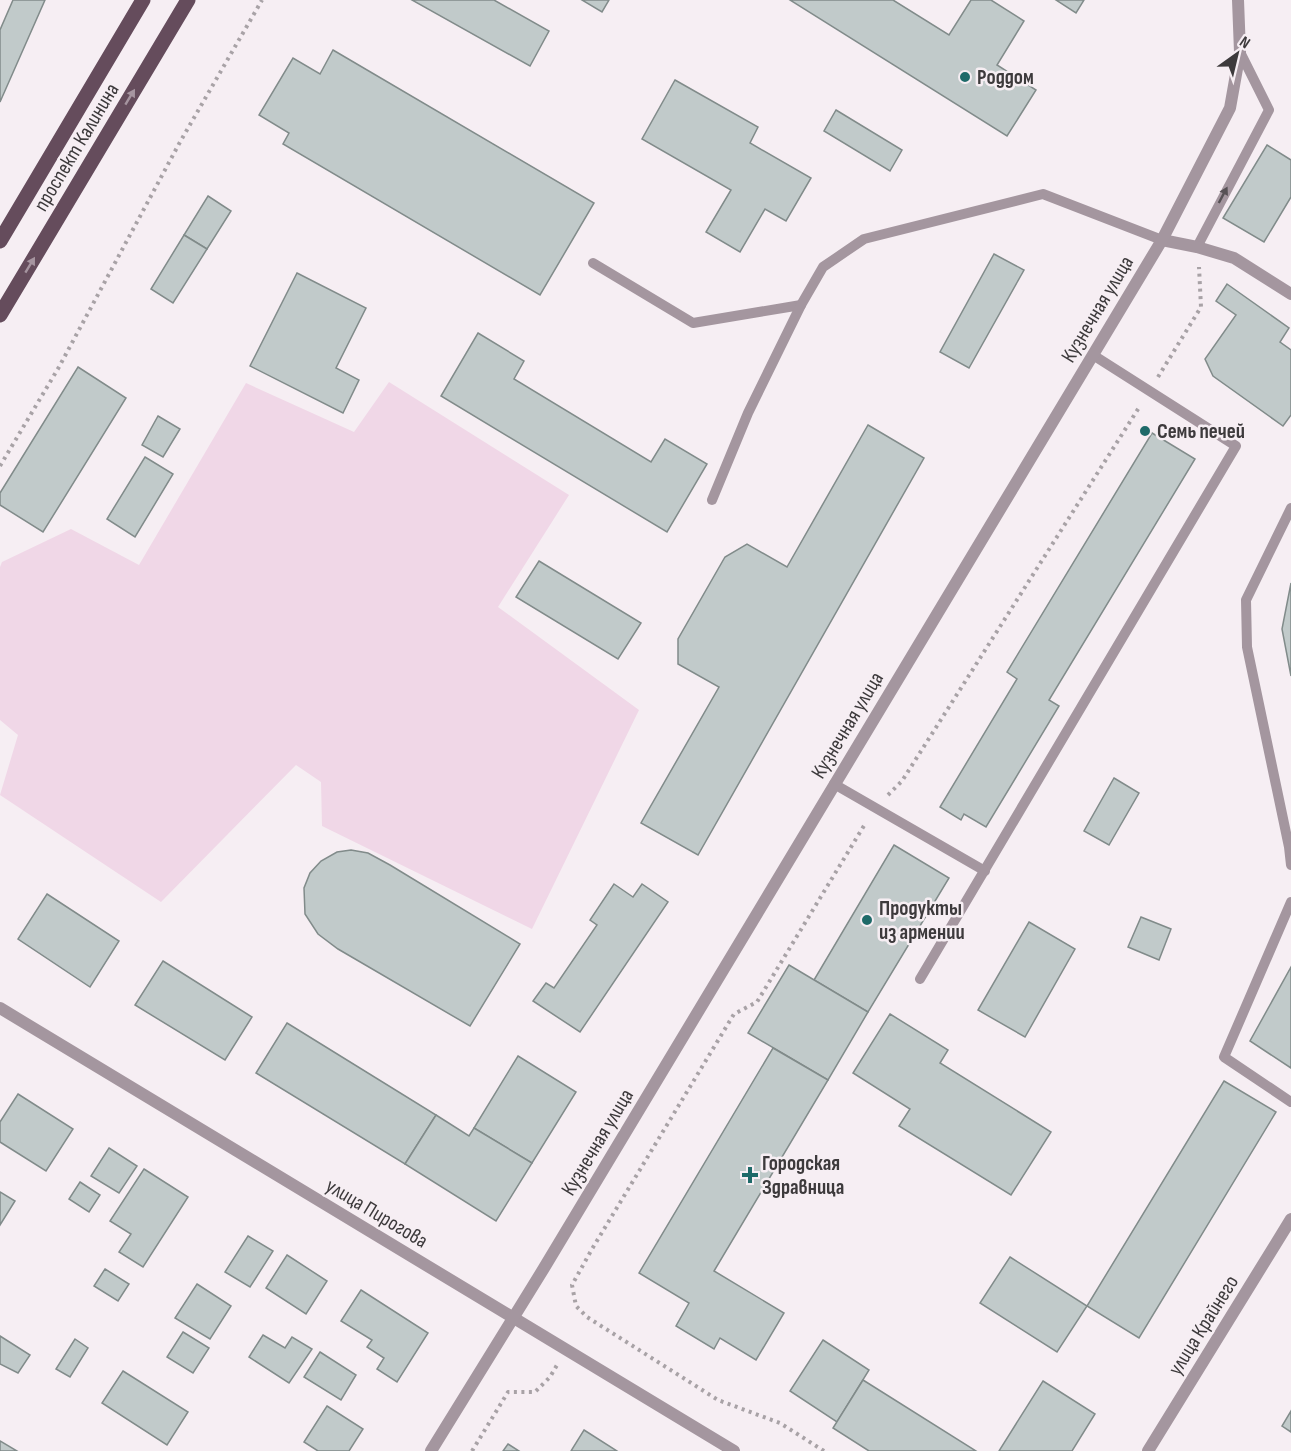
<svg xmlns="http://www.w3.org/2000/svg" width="1291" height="1451" font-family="'Sofia Sans Condensed',sans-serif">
<rect width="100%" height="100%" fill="#f6eef3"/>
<path fill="#f0d7e7" d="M389 382 569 495 498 607 639 710 532 929 322 826 321 782 296 765 161 902 0 795 18 735 0 720V567L2 562 71 529 139 565 246 383 354 432Z"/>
<g fill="#c1caca" stroke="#818b8a" stroke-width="1.5">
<path d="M13 0H45L0 102V30Z"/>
<path d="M412 0H494L549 31 530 66Z"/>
<path d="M582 0H609L602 12Z"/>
<path d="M790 0H893L949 35 971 0H991L1024 21 997 65 1036 90 1007 136Z"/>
<path d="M1056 0H1084L1076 13Z"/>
<path d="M333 50 594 203 540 295 283 144 289 133 259 115 293 58 320 74Z"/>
<path d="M675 80 758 127 750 143 811 178 786 221 765 209 740 252 706 232 731 190 642 139Z"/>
<path d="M836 110 902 150 890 171 824 131Z"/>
<path d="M1267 145 1291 160V197L1264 242 1223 218Z"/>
<path d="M208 196 231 211 207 249 184 235Z"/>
<path d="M184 235 207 249 173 303 151 289Z"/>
<path d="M994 254 1024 270 969 368 940 352Z"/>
<path d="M297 273 366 308 336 368 359 380 343 413 250 366Z"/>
<path d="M1227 284 1289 328 1280 342 1291 350V415L1283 426 1213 376 1205 359 1236 315 1216 301Z"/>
<path d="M478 333 524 361 514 379 651 462 665 439 707 464 667 532 441 396Z"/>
<path d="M78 367 126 398 43 532 0 505V493Z"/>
<path d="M158 416 180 429 163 457 142 445Z"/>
<path d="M868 425 924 458 698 855 641 823 719 687 678 664V639L725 557 747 544 787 567Z"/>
<path d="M1152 433 1195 459 1049 700 1059 706 986 827 964 814 961 820 940 807 1017 679 1007 672Z"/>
<path d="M145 457 173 474 135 537 107 519Z"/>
<path d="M539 561 641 623 618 659 516 597Z"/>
<path d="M1291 583V676L1282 629Z"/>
<path d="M1114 778 1139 793 1109 845 1084 831Z"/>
<path d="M894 845 949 878 868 1012 814 980Z"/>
<path d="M351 850 368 853 390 865 520 944 470 1026 338 949 318 934 305 914 304 888 310 873 321 861 337 852Z"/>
<path d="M614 884 633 897 642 884 668 902 580 1032 533 1001 546 983 554 988 597 925 590 920Z"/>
<path d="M47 894 119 941 90 987 18 939Z"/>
<path d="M1141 917 1171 929 1159 960 1128 947Z"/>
<path d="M1029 922 1075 949 1025 1037 978 1010Z"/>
<path d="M163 961 252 1017 225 1060 135 1005Z"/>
<path d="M789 965 868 1012 828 1080 748 1033Z"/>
<path d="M1291 967V1068L1250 1041Z"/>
<path d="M890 1014 948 1050 940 1063 1051 1132 1011 1195 899 1126 910 1109 853 1073Z"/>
<path d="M287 1023 436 1115 405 1164 256 1073Z"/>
<path d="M773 1048 828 1080 714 1271 784 1313 756 1360 720 1338 714 1349 676 1326 689 1303 639 1273Z"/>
<path d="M518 1056 576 1092 532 1163 474 1128Z"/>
<path d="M1224 1081 1276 1112 1139 1338 1087 1306Z"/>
<path d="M18 1094 73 1129 46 1171 0 1142V1122Z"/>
<path d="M436 1115 469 1136 474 1128 532 1163 496 1221 405 1164Z"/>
<path d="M109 1148 137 1166 119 1193 91 1176Z"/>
<path d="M144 1169 188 1197 143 1267 119 1252 131 1234 110 1221Z"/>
<path d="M80 1182 100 1195 89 1212 69 1199Z"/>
<path d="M0 1192 15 1201 0 1225Z"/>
<path d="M248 1236 273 1251 250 1287 225 1272Z"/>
<path d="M287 1255 327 1281 306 1314 266 1288Z"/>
<path d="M1010 1257 1087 1306 1057 1352 980 1303Z"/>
<path d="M105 1269 129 1284 118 1301 94 1286Z"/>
<path d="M197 1284 231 1306 210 1339 175 1318Z"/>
<path d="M361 1290 428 1333 397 1382 377 1369 384 1358 367 1347 372 1340 341 1321Z"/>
<path d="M183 1332 209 1348 193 1373 167 1357Z"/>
<path d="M263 1335 285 1348 292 1337 312 1349 289 1383 249 1357Z"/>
<path d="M0 1336 30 1355 18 1373 0 1364Z"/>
<path d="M75 1339 88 1348 70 1377 56 1369Z"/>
<path d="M823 1340 869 1370 837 1422 790 1391Z"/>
<path d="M320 1352 356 1375 341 1400 304 1377Z"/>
<path d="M123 1371 188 1412 167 1445 102 1403Z"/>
<path d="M863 1380 976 1451H869L833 1428Z"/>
<path d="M1043 1381 1095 1414 1072 1451H999Z"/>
<path d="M327 1406 363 1429 349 1451H318L304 1442Z"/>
<path d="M1291 1411V1432L1282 1426Z"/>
<path d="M584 1430 617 1451H571Z"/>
<path d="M0 1441 17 1451H0Z"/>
<path d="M508 1444 519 1451H503Z"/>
</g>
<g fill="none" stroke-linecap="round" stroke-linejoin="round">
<g stroke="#a8a2a6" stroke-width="4" stroke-dasharray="3 4.5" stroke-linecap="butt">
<path d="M1158 377 1201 307 1199 267"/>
<path d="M0 466 59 367 180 142 262 0"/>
<path d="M888 795 902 781 1140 406"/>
<path d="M472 1451 508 1392H535L550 1377 557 1365"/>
<path d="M824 1451 780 1423 718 1400 587 1317 576 1306 572 1285 592 1249 734 1014 757 1002 865 824"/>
</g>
<g stroke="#a4969f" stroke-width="10">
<path d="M1197 247 1269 110 1240 52"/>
<path d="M593 263 693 323 801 305"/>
<path d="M712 500 748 413 801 305 823 267 864 239 1043 194 1162 240"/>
<path d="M1291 508 1246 600 1247 647 1289 847 1291 865"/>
<path d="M834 784 985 871"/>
<path d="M1291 902 1224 1057 1291 1102"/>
<path d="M920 979 1236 446 1093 355"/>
</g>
<g stroke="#a4969f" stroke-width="12">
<path d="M1162 240 1197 247 1234 258 1291 294"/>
<path d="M0 1008 734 1451"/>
<path d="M1148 1451 1291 1219"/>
</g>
<path stroke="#a4969f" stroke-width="12" d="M431 1451 544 1268 1162 240 1230 108 1240 52 1238 0"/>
<g stroke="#654c5c" stroke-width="15">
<path d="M0 241 143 0"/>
<path d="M0 315 188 0"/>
</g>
</g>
<defs><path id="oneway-solid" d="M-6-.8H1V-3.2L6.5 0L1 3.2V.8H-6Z" transform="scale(1.5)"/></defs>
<g fill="#a695a0">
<use href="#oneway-solid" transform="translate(130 97) rotate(-59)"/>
<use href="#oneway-solid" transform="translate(30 265) rotate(-59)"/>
</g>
<use fill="#575155" href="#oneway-solid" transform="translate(1223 195) rotate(-62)"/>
<g fill="#1e6a69" stroke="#f6eef3" stroke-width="2">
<circle cx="965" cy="77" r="6"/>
<circle cx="1145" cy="431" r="6"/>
<circle cx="867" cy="920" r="6"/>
<path d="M747 1166h6v6h6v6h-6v6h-6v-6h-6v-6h6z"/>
</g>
<g text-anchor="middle" stroke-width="5" stroke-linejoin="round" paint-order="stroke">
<g font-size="21" font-weight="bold" fill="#3d3a3c" stroke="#f6eef3" text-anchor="start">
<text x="977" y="84">Роддом</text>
<text x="1157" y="438">Семь печей</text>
<text x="879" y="915">Продукты<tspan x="879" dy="24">из армении</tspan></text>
<text x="762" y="1170">Городская<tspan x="762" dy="24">Здравница</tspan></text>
</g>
<g font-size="21" fill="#3d3a3c" stroke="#f6eef3">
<text transform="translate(76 147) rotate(-59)" y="7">проспект Калинина</text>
<text transform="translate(1097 309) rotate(-59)" y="7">Кузнечная улица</text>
<text transform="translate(847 725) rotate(-59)" y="7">Кузнечная улица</text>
<text transform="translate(597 1142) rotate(-59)" y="7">Кузнечная улица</text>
<text transform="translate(377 1213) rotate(31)" y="7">улица Пирогова</text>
<text transform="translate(1203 1325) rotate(-58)" y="7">улица Крайнего</text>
</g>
</g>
<g transform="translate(1237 54) rotate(34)" stroke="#f6eef3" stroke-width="4.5" paint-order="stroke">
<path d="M0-4.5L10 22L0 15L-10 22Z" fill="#3d3a3c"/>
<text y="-9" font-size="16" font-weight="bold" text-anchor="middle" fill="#3d3a3c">N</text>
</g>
</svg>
